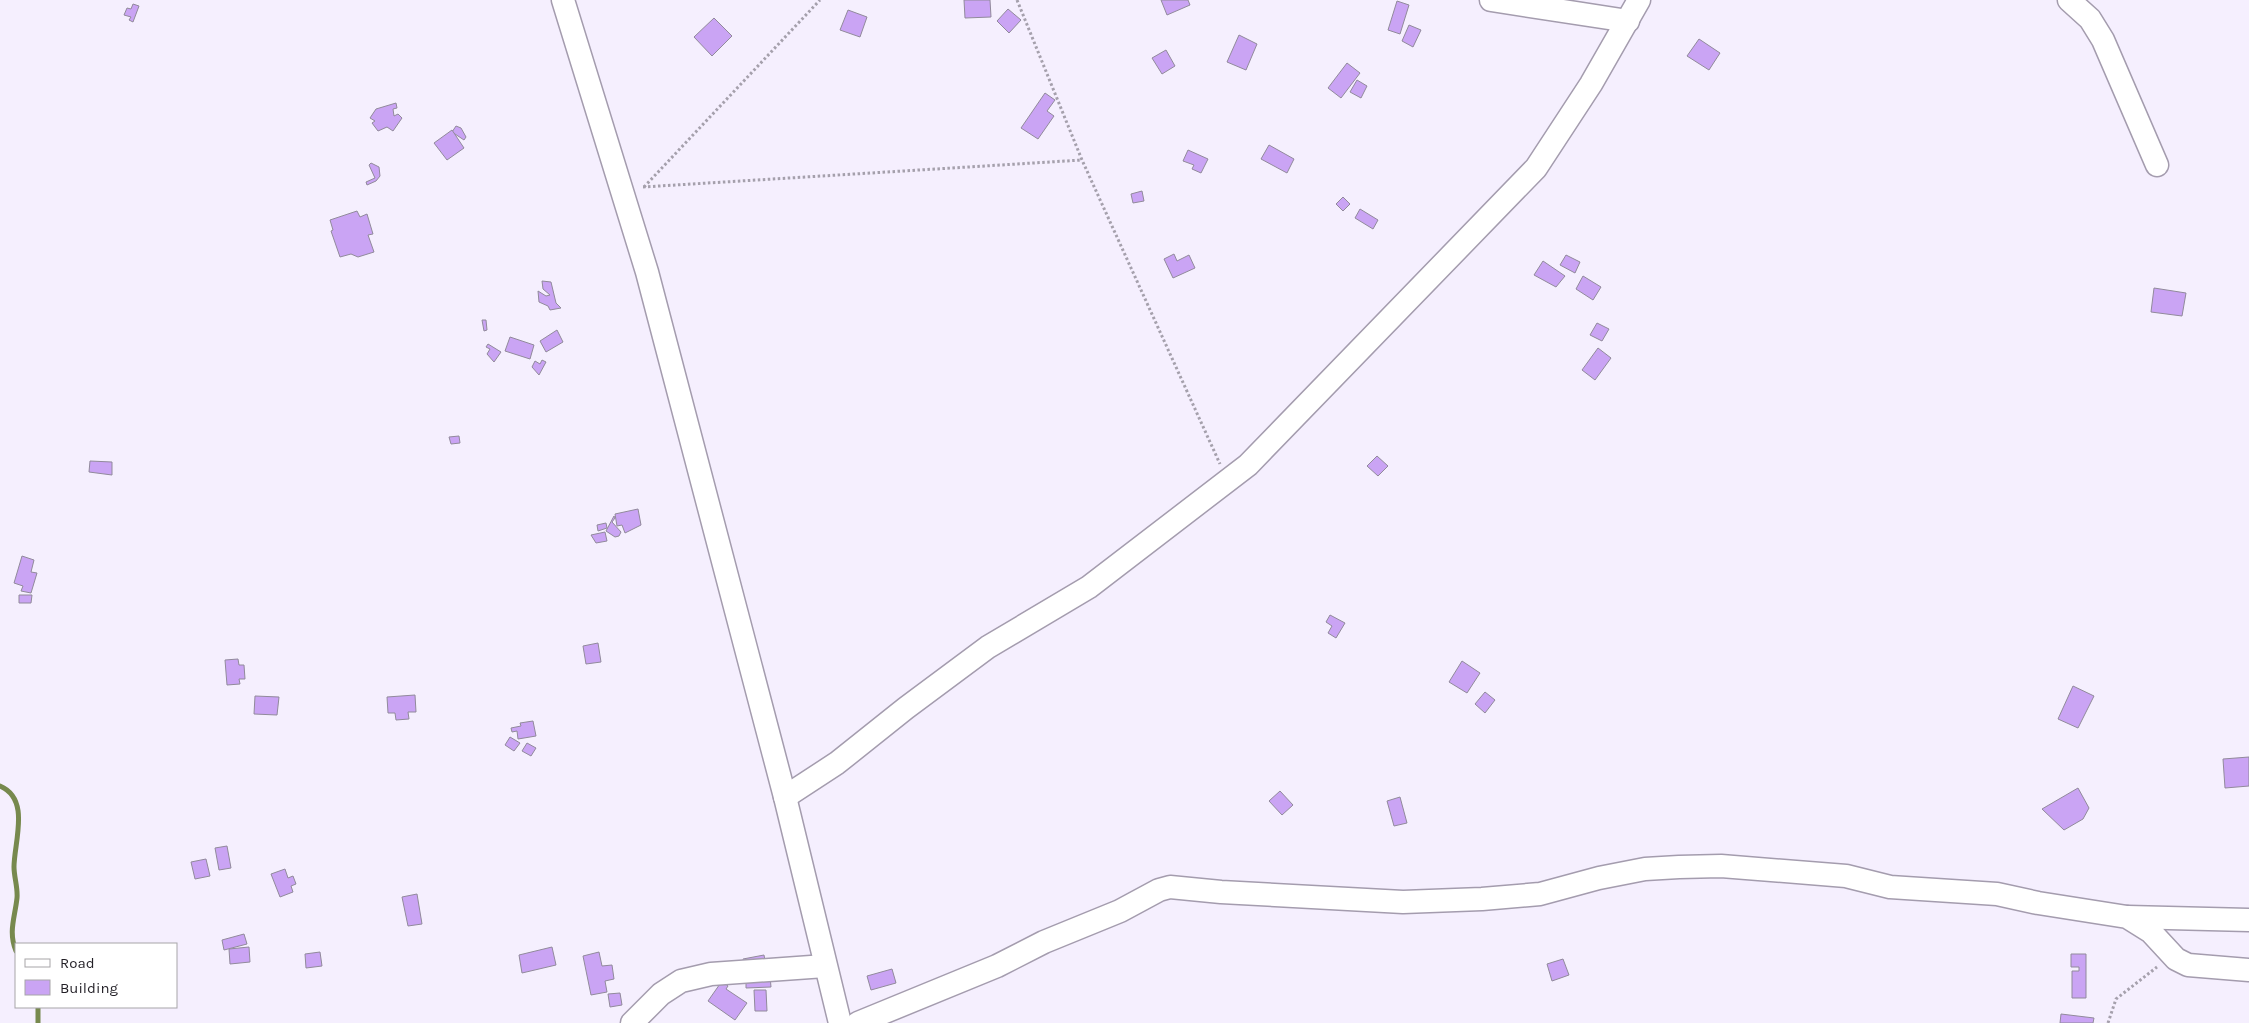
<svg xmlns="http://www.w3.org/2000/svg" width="2249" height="1023" font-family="Karla,sans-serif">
<rect width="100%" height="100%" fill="#f5effe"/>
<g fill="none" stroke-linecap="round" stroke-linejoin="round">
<g stroke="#77894e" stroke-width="5">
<path d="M0 786C31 799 14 842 14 867 14 877 18 888 17 898 15 917 8 932 16 951"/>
<path d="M38 1023V1007"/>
</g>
</g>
<g fill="#caa4f4" stroke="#918a9b">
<path d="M964 0H990L991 17 965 18Z"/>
<path d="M1161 0H1188L1190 5 1167 15Z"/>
<path d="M1397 1 1409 5 1400 34 1388 30Z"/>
<path d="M133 4 139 6 133 22 129 20 131 17 124 15 127 8 131 9Z"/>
<path d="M1008 9 1021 20 1009 33 997 21Z"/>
<path d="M848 10 867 17 860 37 840 30Z"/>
<path d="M714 18 732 36 712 56 694 37Z"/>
<path d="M1409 25 1421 30 1413 47 1402 41Z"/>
<path d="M1239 35 1257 44 1246 70 1227 62Z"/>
<path d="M1699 39 1720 53 1709 70 1687 56Z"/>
<path d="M1166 50 1175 66 1162 74 1152 58Z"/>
<path d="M1347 63 1360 73 1341 98 1328 88Z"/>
<path d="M1357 80 1367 86 1361 98 1350 92Z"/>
<path d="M1045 93 1055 100 1047 111 1054 116 1038 139 1021 128Z"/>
<path d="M396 103 397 108 393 109 394 116 398 114 402 118 393 131 387 127 378 131 372 123 375 121 370 118 376 109Z"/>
<path d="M456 126 461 128 466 137 464 140 452 132Z"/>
<path d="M452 130 464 148 447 160 434 143Z"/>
<path d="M1269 145 1294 159 1287 173 1261 159Z"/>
<path d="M1188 150 1208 159 1201 173 1192 169 1194 165 1183 161Z"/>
<path d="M371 163 379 167 380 176 376 181 367 185 366 182 375 178 369 165Z"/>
<path d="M1142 191 1144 201 1133 203 1131 194Z"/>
<path d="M1343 197 1350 204 1343 211 1336 204Z"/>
<path d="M1360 209 1378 220 1373 229 1355 218Z"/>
<path d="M357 211 360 217 367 214 373 234 368 235 374 252 358 257 351 254 340 257 331 231 333 230 330 220Z"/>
<path d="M1174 254 1177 261 1189 255 1195 268 1173 278 1164 259Z"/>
<path d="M1566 255 1580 262 1575 273 1560 265Z"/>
<path d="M1543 261 1565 276 1556 287 1534 275Z"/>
<path d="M1583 276 1601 287 1593 300 1576 289Z"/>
<path d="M542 281 551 282 556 303 561 308 550 310 548 306 539 302 538 291 546 296 550 295 543 289Z"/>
<path d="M2154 288 2186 293 2182 316 2151 312Z"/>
<path d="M482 320H486L487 330 484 331Z"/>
<path d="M1597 323 1609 329 1602 341 1590 335Z"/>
<path d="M557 330 563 342 546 352 540 341Z"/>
<path d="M510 337 534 345 530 359 505 351Z"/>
<path d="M488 344 501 352 494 362 487 354 490 349 486 347Z"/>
<path d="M1598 348 1611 358 1595 380 1582 370Z"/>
<path d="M542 360 546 362 539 375 532 367 535 361 540 364Z"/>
<path d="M459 436 460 443 451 444 449 437Z"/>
<path d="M1377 456 1388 466 1378 476 1367 466Z"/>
<path d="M90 461 112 462V475L89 472Z"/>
<path d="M638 509 641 525 625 533 622 525 617 526 615 514Z"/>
<path d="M614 516 615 518 612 522 621 532 619 536 615 537 606 531Z"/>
<path d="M606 523 607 528 598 531 597 525Z"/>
<path d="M605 532 607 541 596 543 591 535Z"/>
<path d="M22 556 34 560 31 572 37 573 31 593 21 591 23 586 14 583Z"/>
<path d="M19 595H32L31 603H19Z"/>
<path d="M1330 615 1345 623 1336 638 1328 633 1332 626 1326 622Z"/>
<path d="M598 643 601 662 586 664 583 646Z"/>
<path d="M238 659 239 665H244L245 679H239L240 684 227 685 225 660Z"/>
<path d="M1462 661 1480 673 1467 693 1449 682Z"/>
<path d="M2073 686 2094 696 2078 728 2058 719Z"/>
<path d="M1485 692 1495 700 1485 713 1475 704Z"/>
<path d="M415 695 416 712H408L409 719 396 720 395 713H388L387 697Z"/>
<path d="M255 696 279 697 277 715 254 714Z"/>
<path d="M533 721 536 736 518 739 517 731 512 732 511 728 521 726 520 723Z"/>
<path d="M510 737 520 743 514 751 505 745Z"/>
<path d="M527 743 536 748 531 756 522 751Z"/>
<path d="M2249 757V786L2225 788 2223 759Z"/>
<path d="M2078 788 2089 808 2083 819 2064 830 2042 809Z"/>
<path d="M1280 791 1293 805 1282 815 1269 801Z"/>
<path d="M1400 797 1407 823 1394 826 1387 801Z"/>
<path d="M227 846 231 868 219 870 215 848Z"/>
<path d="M206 859 210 876 195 879 191 862Z"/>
<path d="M285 869 288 878 293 876 296 884 291 886 293 892 280 897 271 874Z"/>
<path d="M417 894 422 924 408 926 402 897Z"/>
<path d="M244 934 247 944 224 950 222 940Z"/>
<path d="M249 947 250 962 230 964 229 949Z"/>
<path d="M552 947 556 965 522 973 519 955Z"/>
<path d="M320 952 322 966 306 968 305 954Z"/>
<path d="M599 952 602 966 612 965 614 979 605 981 607 992 591 995 583 956Z"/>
<path d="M2071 954H2086V998H2072V971H2079V967H2071Z"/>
<path d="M764 955 766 966 745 969 743 959Z"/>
<path d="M1563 959 1569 975 1552 981 1547 964Z"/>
<path d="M892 969 896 983 871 990 867 976Z"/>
<path d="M770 976 771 987 746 988V977Z"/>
<path d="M722 981 728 986 726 989 747 1003 735 1020 708 1001Z"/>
<path d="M754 990H766L767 1011H755Z"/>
<path d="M620 993 622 1005 610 1007 608 994Z"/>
<path d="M2061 1014 2094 1018 2093 1023H2060Z"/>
</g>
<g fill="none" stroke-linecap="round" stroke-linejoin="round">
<defs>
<g id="minor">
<path d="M563 0 647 272 785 797 840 1023"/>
<path d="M1491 0 1628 21"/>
<path d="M2069 0 2090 19 2103 40 2157 165"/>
<path d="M785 797 837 763 906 708 988 647 1089 587 1248 465 1536 168 1591 84 1639 0"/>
<path d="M2128 917 2249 920"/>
<path d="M632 1023 661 994 681 981 711 974 825 966"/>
<path d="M858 1023 997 966 1044 942 1120 911 1159 890 1170 887 1221 892 1403 902 1482 899 1540 894 1599 878 1645 869 1679 867 1721 866 1846 876 1890 887 1997 894 2038 903 2127 917 2151 932 2176 959 2188 965 2249 970"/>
</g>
</defs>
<use href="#minor" stroke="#a49cae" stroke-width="25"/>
<g stroke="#a5a0ac" stroke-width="3" stroke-dasharray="2.5 2.5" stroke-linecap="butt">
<path d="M1017 0 1082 160 1220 464"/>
<path d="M643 187 1082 160"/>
<path d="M644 187 820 0"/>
<path d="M2108 1023 2116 999 2157 967"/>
</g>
<use href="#minor" stroke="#fff" stroke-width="22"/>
</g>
<rect x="15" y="943" width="162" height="65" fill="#ffffff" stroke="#a7a5a8"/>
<rect x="25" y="959" width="25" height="8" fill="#ffffff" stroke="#a7a5a8"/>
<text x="60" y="968" font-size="15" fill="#221f26">Road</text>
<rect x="25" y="980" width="25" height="15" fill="#caa4f4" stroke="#a7a5a8"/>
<text x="60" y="993" font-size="15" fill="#221f26">Building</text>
</svg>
